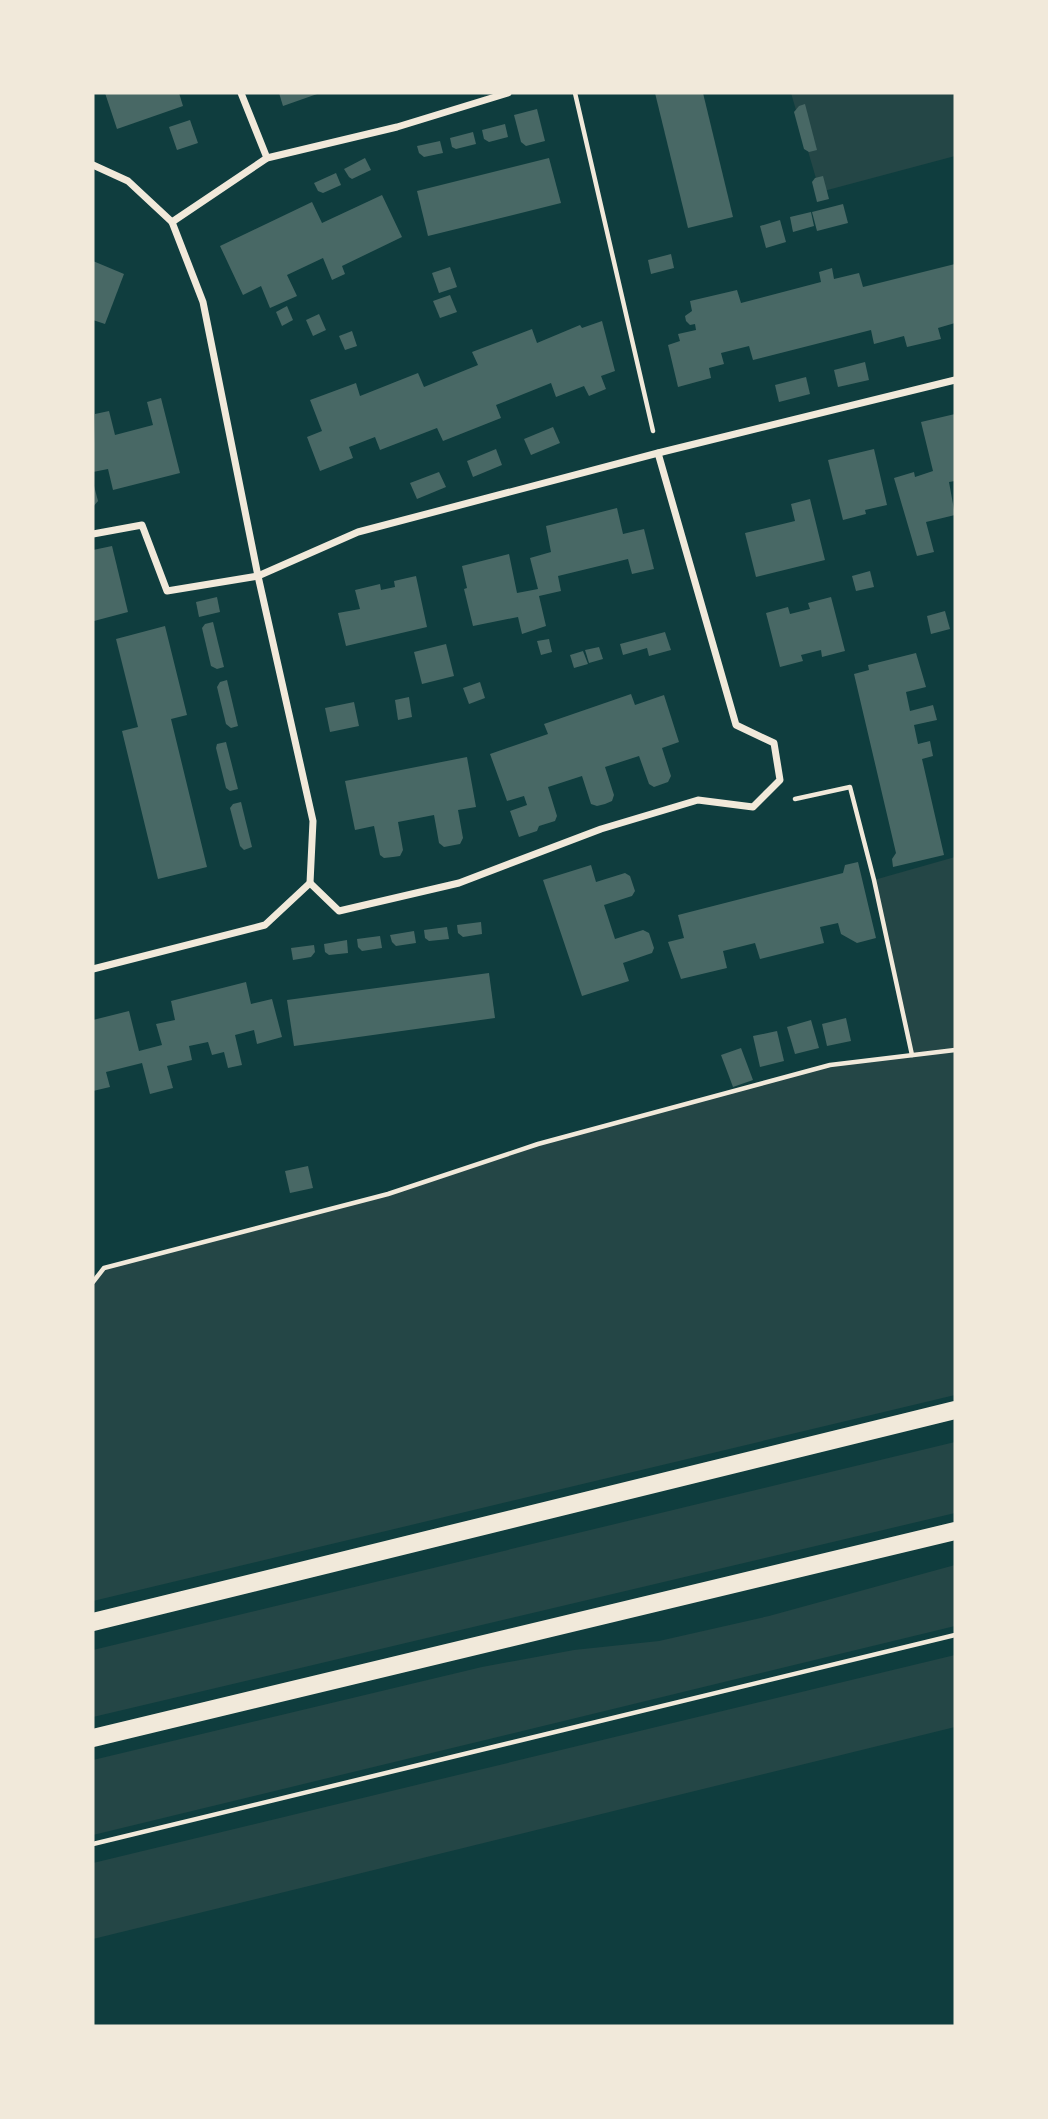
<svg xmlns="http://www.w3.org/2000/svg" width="1048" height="2119" font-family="Lora,serif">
<rect width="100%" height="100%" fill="#0f3d3e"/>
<g fill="#244646">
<path d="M791 93H955V156L820 192Z"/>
<path d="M955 857V1395L93 1601V1282L104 1268 388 1194 538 1144 830 1065 912 1055 874 880Z"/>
<path d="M955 1442V1513L93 1717V1650Z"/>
<path d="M955 1565V1626L93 1835V1760L482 1667 574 1650 659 1641 769 1616Z"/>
<path d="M955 1655V1727L93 1939V1863Z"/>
</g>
<g fill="#486865">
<path d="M105 93H179L183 106 117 129Z"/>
<path d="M279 93H320L283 106Z"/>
<path d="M655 93H703L733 217 688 228Z"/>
<path d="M805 104 817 150 809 152 804 149 794 112 799 106Z"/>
<path d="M537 109 545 141 526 146 521 142 514 115Z"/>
<path d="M190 120 198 143 177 150 169 127Z"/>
<path d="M505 124 508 137 489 142 484 139 482 130Z"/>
<path d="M473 132 476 144 456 149 452 147 450 138Z"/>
<path d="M440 141 443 153 424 157 419 153 417 146Z"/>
<path d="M365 158 371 170 352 179 349 177 344 169Z"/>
<path d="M549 158 561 203 428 236 417 191Z"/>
<path d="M336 173 341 185 323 193 318 191 314 183Z"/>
<path d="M823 176 829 199 817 202 812 182 815 178Z"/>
<path d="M382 195 402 237 342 266 345 274 332 280 323 258 287 275 297 296 270 308 261 286 243 295 220 246 312 202 322 223Z"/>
<path d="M843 204 848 223 817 231 812 212Z"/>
<path d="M811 212 814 226 793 232 790 217Z"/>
<path d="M780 220 786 242 766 248 760 226Z"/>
<path d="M671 254 674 268 651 274 648 260Z"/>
<path d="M93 261 124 274 105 324 93 320Z"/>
<path d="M955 264V323L938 328 941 339 907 347 904 336 874 344 871 330 753 360 749 346 721 353 724 364 709 368 711 378 678 387 668 345 680 341 678 334 696 330 695 324 690 325 686 321 685 316 692 311 690 301 737 290 741 303 821 282 819 272 832 268 834 279 859 273 863 287Z"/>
<path d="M450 267 457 287 439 293 432 273Z"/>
<path d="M450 295 457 312 440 318 433 301Z"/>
<path d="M287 306 293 320 282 326 276 312Z"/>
<path d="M319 314 326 330 313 336 306 320Z"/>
<path d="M602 321 615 371 601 376 606 389 589 396 584 386 556 397 551 383 496 405 501 418 443 441 437 428 380 450 375 437 349 447 353 458 320 471 307 437 322 431 310 400 356 383 360 396 418 373 424 387 478 365 472 352 532 329 537 343 580 325 582 328Z"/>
<path d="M352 331 357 346 345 350 339 336Z"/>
<path d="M865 362 869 380 838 387 834 370Z"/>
<path d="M806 377 810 394 779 402 775 385Z"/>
<path d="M161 398 180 473 113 490 108 469 93 472 95 414 109 411 115 435 153 425 147 402Z"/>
<path d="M955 414V481L949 482 955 515 926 522 934 552 917 556 894 478 914 472 915 477 933 471 921 422Z"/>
<path d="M553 427 560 443 531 455 524 439Z"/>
<path d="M496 449 502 465 473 477 467 461Z"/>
<path d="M874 449 887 505 865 510 866 514 843 520 828 460Z"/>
<path d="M439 472 446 487 417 499 410 483Z"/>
<path d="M93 482 98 501 93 507Z"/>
<path d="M810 499 825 560 756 577 745 533 795 521 791 504Z"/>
<path d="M617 508 623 534 644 529 654 569 632 574 628 559 558 576 561 591 539 596 546 626 522 634 518 617 473 626 464 589 467 588 462 566 509 554 517 593 538 589 530 558 551 552 546 526Z"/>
<path d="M112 546 128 612 94 621 93 550Z"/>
<path d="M870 571 874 587 856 591 852 576Z"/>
<path d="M416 576 427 627 346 646 338 613 360 609 355 590 380 584 381 590 395 587 394 581Z"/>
<path d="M217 597 220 612 199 617 196 602Z"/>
<path d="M831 597 845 651 822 657 821 650 801 655 803 661 780 667 766 613 788 607 790 614 810 609 808 603Z"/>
<path d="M945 611 950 629 931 634 927 616Z"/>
<path d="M213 622 224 667 217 669 211 666 202 628 205 624Z"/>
<path d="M165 626 187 715 171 719 207 867 158 879 122 731 138 727 116 639Z"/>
<path d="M665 632 671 650 649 656 647 648 623 655 620 644Z"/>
<path d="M549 639 552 652 541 655 537 641Z"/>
<path d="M446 644 454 676 422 684 414 652Z"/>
<path d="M599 647 603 659 589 663 585 650Z"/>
<path d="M583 651 588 664 574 668 570 655Z"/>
<path d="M916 653 926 687 906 692 910 711 933 705 937 720 914 725 918 744 930 741 933 756 922 759 944 855 893 867 892 859 896 853 854 674 869 670 868 665Z"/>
<path d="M227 680 238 726 231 728 226 724 217 687 220 682Z"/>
<path d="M480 682 485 698 469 704 463 688Z"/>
<path d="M631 694 635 705 664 695 679 742 662 748 671 776 668 782 654 787 649 784 639 756 605 767 614 795 612 801 605 804 597 806 591 804 582 776 548 787 557 816 555 821 539 826 537 831 519 837 510 811 527 805 524 796 507 801 490 754 548 734 544 724Z"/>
<path d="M409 697 412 717 398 720 395 700Z"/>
<path d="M354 702 359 726 330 732 325 708Z"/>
<path d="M226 742 238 789 230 791 226 788 216 748 217 744Z"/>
<path d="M467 757 476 807 458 810 463 838 460 844 444 847 439 843 434 815 398 822 403 850 400 856 393 857 384 858 380 855 374 826 355 830 345 781Z"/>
<path d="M241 802 252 847 244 850 240 846 230 808 233 804Z"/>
<path d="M858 862 876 938 857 943 841 934 838 923 820 927 824 943 760 959 755 943 723 951 727 968 681 979 668 942 684 938 678 915 843 873 845 865Z"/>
<path d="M591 865 596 882 625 873 630 876 635 891 632 896 604 905 615 939 643 930 649 933 654 948 652 953 623 963 629 981 582 996 543 880Z"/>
<path d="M481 922 482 934 463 937 458 933 457 925Z"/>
<path d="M447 927 449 939 429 941 425 938 424 930Z"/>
<path d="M414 931 416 943 396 946 392 942 390 935Z"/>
<path d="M380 936 382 948 362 951 358 947 357 939Z"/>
<path d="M347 940 348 953 329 955 325 952 324 944Z"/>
<path d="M314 945 315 952 311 957 293 960 291 948Z"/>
<path d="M489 973 495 1018 294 1046 287 1000Z"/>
<path d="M246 982 251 1004 272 999 282 1037 257 1044 254 1030 235 1035 242 1065 228 1068 224 1052 212 1055 208 1042 189 1046 192 1060 167 1066 173 1088 150 1094 142 1063 106 1072 110 1087 93 1091V1020L129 1011 139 1051 162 1045 156 1024 175 1020 171 1001Z"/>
<path d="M846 1018 851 1041 827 1046 822 1024Z"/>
<path d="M811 1020 819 1048 795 1054 787 1027Z"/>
<path d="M777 1031 784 1061 760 1067 753 1036Z"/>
<path d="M741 1048 753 1080 733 1087 721 1055Z"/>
<path d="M308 1166 313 1188 290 1193 285 1171Z"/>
</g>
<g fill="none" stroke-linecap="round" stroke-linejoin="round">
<g stroke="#f1e9da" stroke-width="4.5">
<path d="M575 93 653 431"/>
<path d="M795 799 850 787 874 880 912 1055"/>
<path d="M93 1282 104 1268 388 1194 538 1144 830 1065 955 1050"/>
<path d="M93 1844 955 1635"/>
</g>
<g stroke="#f1e9da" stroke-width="7">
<path d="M241 93 267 158"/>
<path d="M93 165 128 181 172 222 203 302 258 576 313 821 310 883 265 925 93 969"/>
<path d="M172 222 267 158 397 127 508 93"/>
<path d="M93 534 142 525 167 591 258 576 358 532 658 453 955 380"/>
<path d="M310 883 339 911 459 883 601 829 698 800 753 807 780 780 774 743 736 725 658 453"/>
</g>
<g stroke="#f1e9da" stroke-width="18">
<path d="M93 1622 955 1410"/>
<path d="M93 1738 955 1531"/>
</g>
</g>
<rect width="1048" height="2119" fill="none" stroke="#f1e9da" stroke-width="189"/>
</svg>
